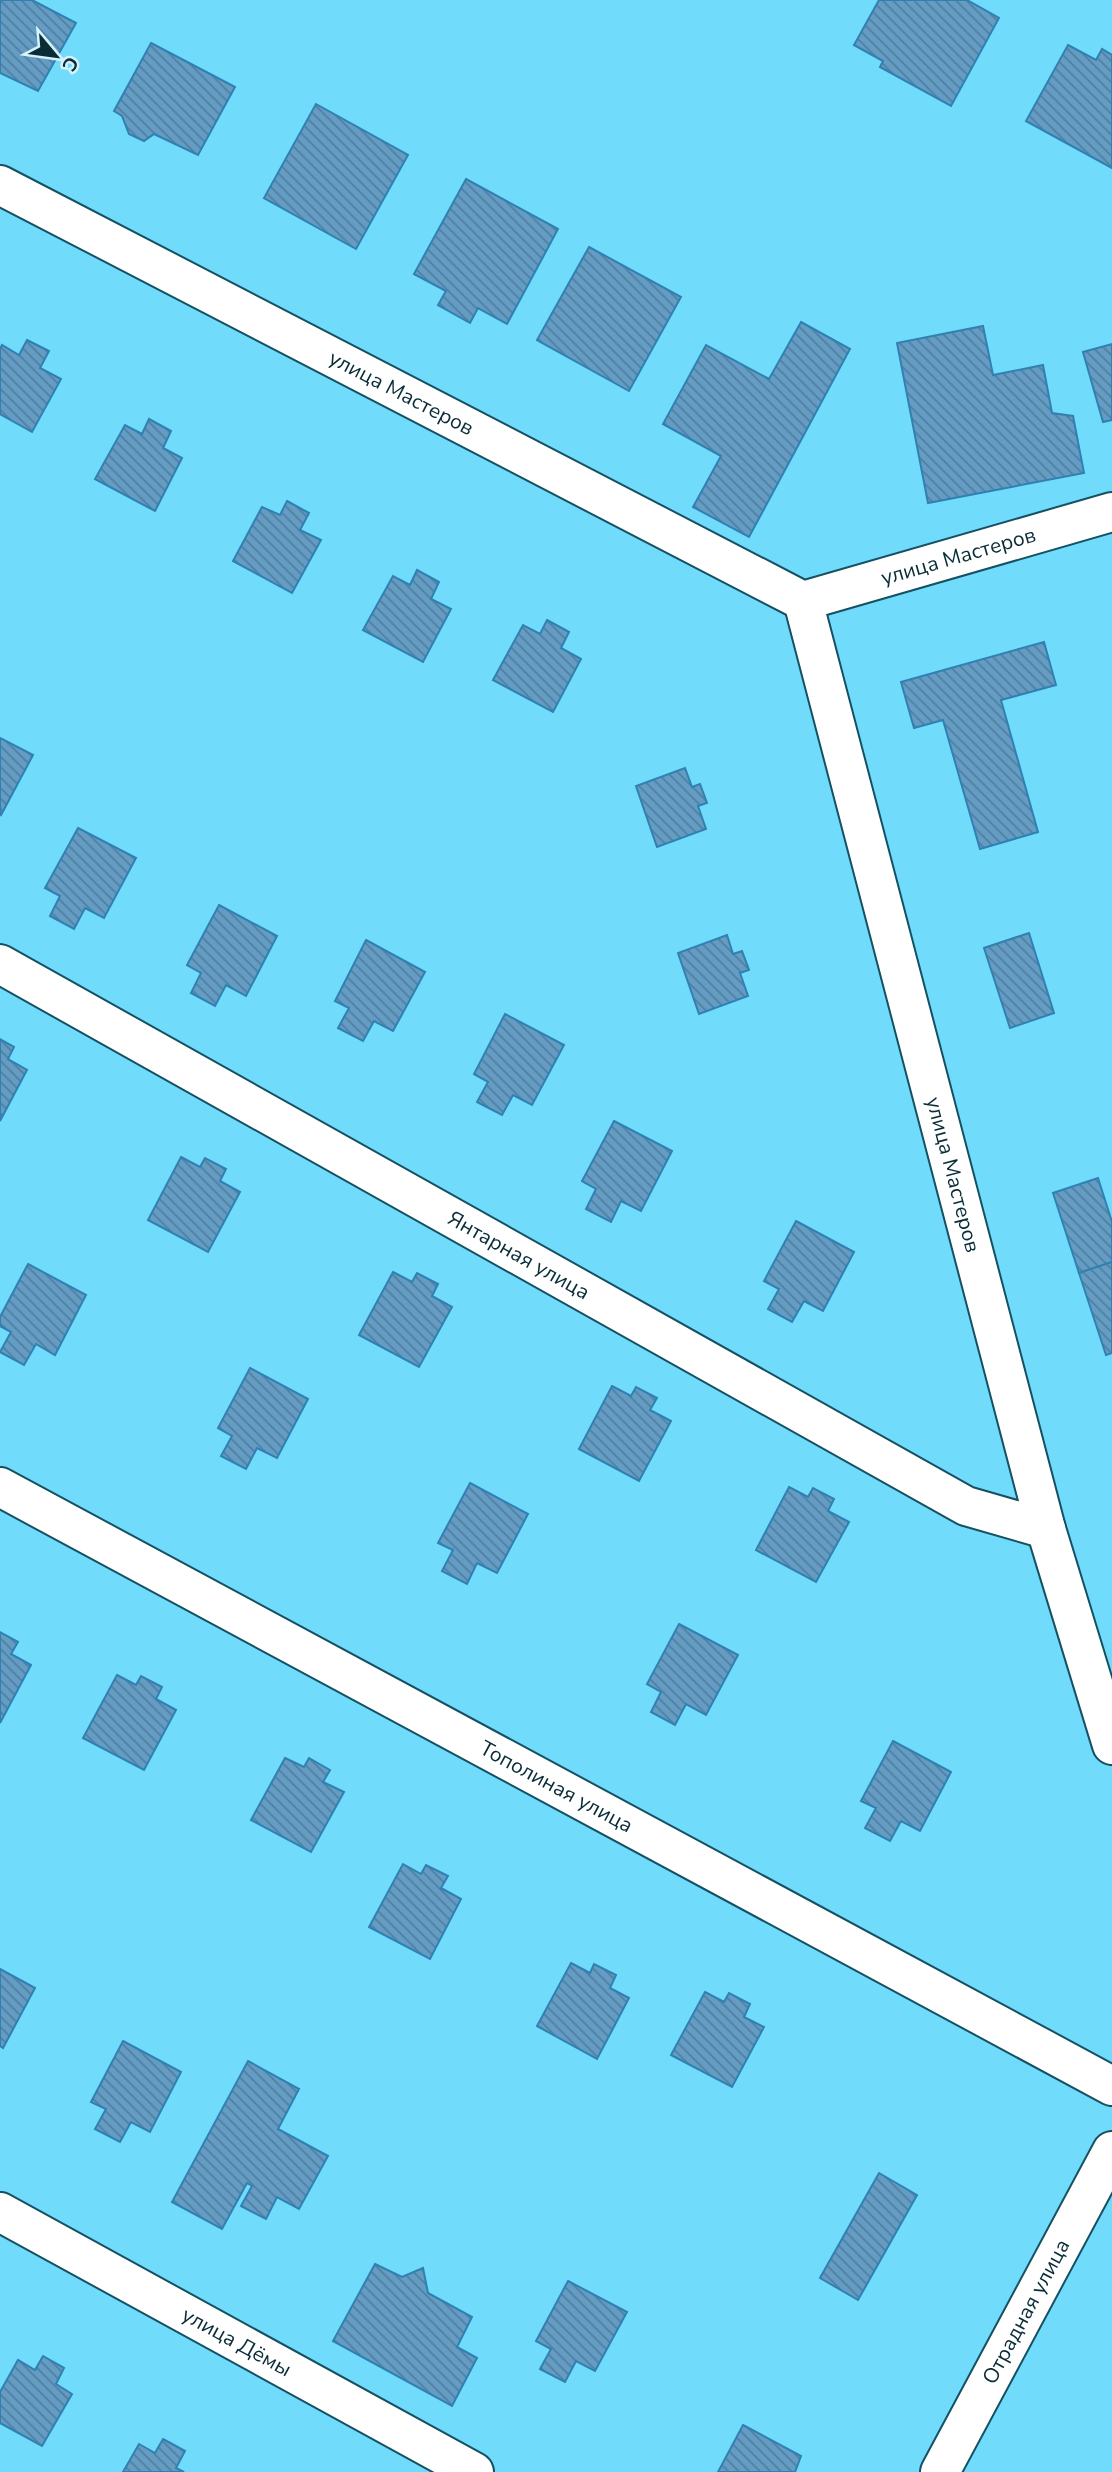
<svg xmlns="http://www.w3.org/2000/svg" width="1112" height="2472" font-family="'Nunito Sans',sans-serif">
<defs>
<pattern id="building-back-hatch" width="6" height="6" patternUnits="userSpaceOnUse" patternTransform="scale(1.75)"><rect width="6" height="6" fill="#649cc3"/><path d="M-1 5l2 2M0 0l6 6M5-1l2 2" fill="none" stroke="#517f9f"/></pattern>
</defs>
<rect width="100%" height="100%" fill="#70dbfb"/>
<g fill="url(#building-back-hatch)" stroke="#3080b2" stroke-width="2">
<path d="M0 0H32L76 23 38 91 0 73Z"/>
<path d="M879 0H967L999 18 951 106 880 67 883 61 854 45Z"/>
<path d="M151 43 235 87 198 155 154 134 144 141 129 134 122 116 114 111Z"/>
<path d="M1068 45 1096 60 1102 49 1112 55V168L1026 121Z"/>
<path d="M316 104 408 155 356 249 264 198Z"/>
<path d="M466 179 558 229 507 324 478 308 470 323 438 305 446 291 414 274Z"/>
<path d="M589 247 681 297 629 391 537 340Z"/>
<path d="M801 322 850 349 749 537 693 507 721 456 663 424 706 345 769 379Z"/>
<path d="M983 326 993 375 1043 365 1052 413 1073 416 1084 473 928 503 897 343Z"/>
<path d="M27 340 49 351 40 368 61 379 32 432 0 414V349L2 345 19 355Z"/>
<path d="M1112 344V420L1103 422 1083 352Z"/>
<path d="M149 419 171 431 163 448 182 458 155 511 95 479 125 425 142 434Z"/>
<path d="M287 501 309 513 300 530 321 540 292 593 233 561 262 507 280 515Z"/>
<path d="M417 570 439 582 431 599 451 609 423 662 363 630 393 576 410 585Z"/>
<path d="M547 620 569 632 561 648 581 659 553 712 493 680 523 625 540 634Z"/>
<path d="M1044 642 1056 685 1001 700 1038 832 980 849 943 720 914 728 901 682Z"/>
<path d="M0 738 33 755 1 815 0 814Z"/>
<path d="M685 768 692 787 700 784 707 803 698 806 706 829 657 847 636 786Z"/>
<path d="M78 828 136 858 104 918 85 908 74 929 50 916 60 896 45 888Z"/>
<path d="M219 905 277 936 246 996 226 985 215 1006 191 993 201 973 187 965Z"/>
<path d="M1029 933 1054 1013 1010 1028 984 948Z"/>
<path d="M727 935 733 954 742 951 749 970 740 973 748 996 699 1014 678 953Z"/>
<path d="M366 940 425 972 393 1031 374 1021 363 1041 338 1028 349 1008 335 1001Z"/>
<path d="M505 1014 564 1045 532 1105 513 1095 502 1115 477 1102 488 1082 474 1074Z"/>
<path d="M0 1039 14 1047 8 1059 27 1070 0 1121Z"/>
<path d="M614 1121 672 1151 641 1211 621 1201 611 1222 586 1209 596 1189 582 1181Z"/>
<path d="M181 1157 200 1167 205 1158 226 1169 220 1181 240 1192 208 1252 148 1220Z"/>
<path d="M1098 1178 1112 1222V1262L1079 1273 1053 1193Z"/>
<path d="M796 1221 854 1252 823 1311 804 1301 792 1322 768 1309 779 1289 764 1281Z"/>
<path d="M1112 1262V1353L1106 1355 1079 1273Z"/>
<path d="M28 1264 86 1295 55 1355 36 1344 24 1365 0 1352 11 1332 0 1326V1317Z"/>
<path d="M393 1272 412 1282 417 1273 438 1284 432 1296 452 1307 419 1367 359 1335Z"/>
<path d="M250 1368 308 1399 277 1458 257 1448 246 1469 221 1456 232 1436 218 1428Z"/>
<path d="M612 1386 631 1396 636 1387 657 1398 650 1410 671 1421 639 1481 579 1449Z"/>
<path d="M470 1483 528 1514 497 1573 477 1563 467 1584 442 1571 453 1550 438 1543Z"/>
<path d="M789 1487 808 1497 813 1488 834 1499 828 1511 849 1522 816 1582 756 1550Z"/>
<path d="M679 1624 738 1655 706 1715 686 1704 675 1725 651 1712 661 1692 647 1684Z"/>
<path d="M0 1632 18 1642 11 1654 31 1665 0 1723Z"/>
<path d="M117 1675 136 1685 141 1676 162 1687 156 1699 176 1710 144 1770 83 1738Z"/>
<path d="M893 1741 951 1772 920 1831 901 1821 890 1841 865 1828 876 1808 861 1801Z"/>
<path d="M285 1758 304 1767 309 1758 330 1770 323 1782 344 1792 311 1852 251 1820Z"/>
<path d="M403 1864 421 1874 426 1865 448 1876 441 1888 461 1899 430 1959 369 1927Z"/>
<path d="M571 1963 590 1973 594 1964 616 1975 610 1988 629 1998 597 2059 537 2026Z"/>
<path d="M0 1969 35 1988 3 2048 0 2046Z"/>
<path d="M705 1992 724 2002 729 1993 750 2004 744 2017 764 2027 732 2087 671 2055Z"/>
<path d="M123 2041 181 2072 150 2132 131 2122 120 2142 95 2129 106 2109 91 2102Z"/>
<path d="M248 2061 299 2089 278 2129 328 2156 299 2209 277 2197 266 2219 241 2206 252 2186 247 2183 222 2229 172 2202Z"/>
<path d="M879 2173 917 2195 858 2300 820 2278Z"/>
<path d="M375 2264 402 2277 423 2268 428 2293 472 2317 457 2347 477 2358 452 2406 333 2341Z"/>
<path d="M568 2281 627 2312 595 2371 576 2361 565 2382 540 2369 551 2349 536 2341Z"/>
<path d="M43 2356 64 2368 56 2384 72 2394 42 2446 0 2423V2392L18 2360 35 2370Z"/>
<path d="M743 2425 801 2456 795 2472H718Z"/>
<path d="M163 2439 185 2451 176 2468 184 2472H123L139 2444 155 2453Z"/>
</g>
<g fill="none" stroke-linecap="round" stroke-linejoin="round">
<defs>
<g id="street">
<path id="s1" d="M0 185 803 601 1112 512"/>
<path id="s2" d="M803 601 1046 1529 1112 1745"/>
<path id="s3" d="M0 964 966 1506 1046 1529"/>
<path id="s4" d="M0 1487 1112 2086"/>
<path id="s5" d="M0 2212 474 2472"/>
<path id="s6" d="M940 2472 1112 2151"/>
</g>
</defs>
<use href="#street" stroke="#155162" stroke-width="42"/>
<use href="#street" stroke="#fff" stroke-width="38"/>
</g>
<g text-anchor="middle" stroke-width="7" stroke-linejoin="round" paint-order="stroke">
<g font-size="21" fill="#092c36" stroke="#d5f1fb">
<text dy="7" stroke="none"><textPath href="#s1" startOffset="452">улица Мастеров</textPath></text>
<text dy="7" stroke="none"><textPath href="#s1" startOffset="1066">улица Мастеров</textPath></text>
<text dy="7" stroke="none"><textPath href="#s2" startOffset="593">улица Мастеров</textPath></text>
<text dy="7" stroke="none"><textPath href="#s3" startOffset="595">Янтарная улица</textPath></text>
<text dy="7" stroke="none"><textPath href="#s4" startOffset="632">Тополиная улица</textPath></text>
<text dy="7" stroke="none"><textPath href="#s6" startOffset="182">Отрадная улица</textPath></text>
<text dy="7" stroke="none"><textPath href="#s5" startOffset="270">улица Дёмы</textPath></text>
</g>
</g>
<g transform="translate(56 56) rotate(119)" stroke="#d5f1fb" stroke-width="5" paint-order="stroke">
<path d="M0-5L12 26L0 18L-12 26Z" fill="#092c36"/>
<text y="-10" font-size="19" font-weight="bold" text-anchor="middle" fill="#092c36">С</text>
</g>
</svg>
